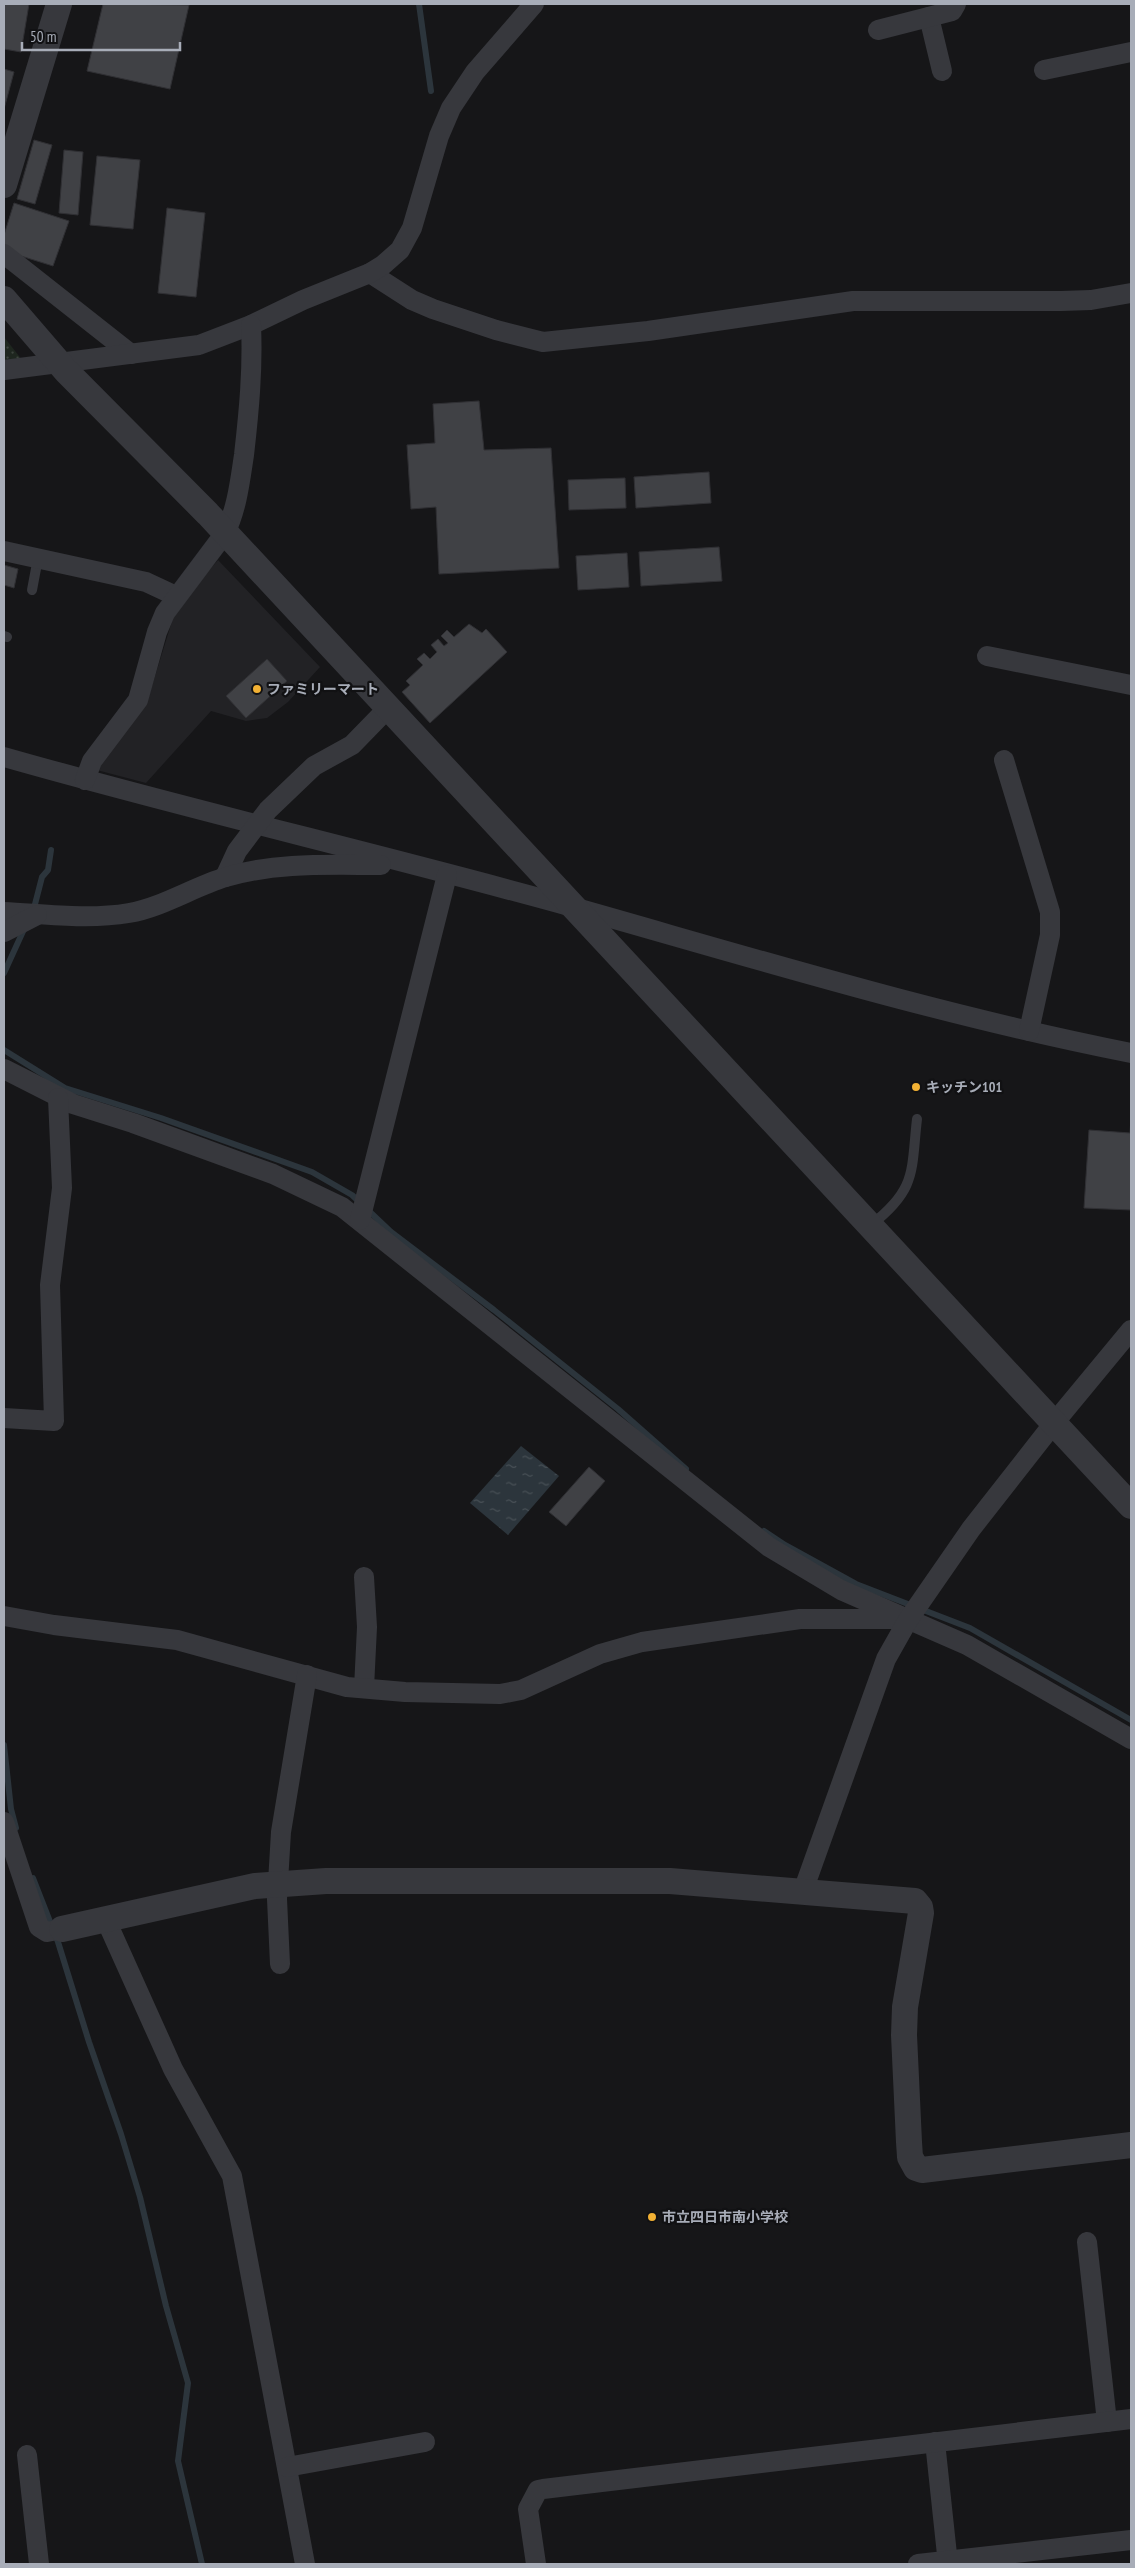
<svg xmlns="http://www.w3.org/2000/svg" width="1135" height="2568" font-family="'PT Sans Narrow','Noto Sans JP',sans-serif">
<defs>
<pattern id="grass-dots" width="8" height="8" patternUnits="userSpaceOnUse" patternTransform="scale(1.25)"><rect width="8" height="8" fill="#1e261f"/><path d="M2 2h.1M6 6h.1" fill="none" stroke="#3c433d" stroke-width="1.8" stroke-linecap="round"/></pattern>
<pattern id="water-ripples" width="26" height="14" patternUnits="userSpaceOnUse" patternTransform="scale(1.25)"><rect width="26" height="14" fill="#2c353c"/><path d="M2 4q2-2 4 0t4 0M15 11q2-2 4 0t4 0" fill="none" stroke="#485056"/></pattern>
</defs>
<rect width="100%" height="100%" fill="#161618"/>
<path fill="#222225" d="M218 560 320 667 288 702 267 718 246 721 211 711 146 783 93 769 147 702 173 618 199 582Z"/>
<path fill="url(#grass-dots)" d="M4 337 26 365 4 367Z"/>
<path fill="url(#water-ripples)" d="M521 1446 559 1476 508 1535 470 1503Z"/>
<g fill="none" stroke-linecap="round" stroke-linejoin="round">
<g stroke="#2c353c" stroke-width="6">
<path d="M419 4 431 91"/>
<path d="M33 912 42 877 48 870 51 850"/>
<path d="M4 973 25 927"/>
<path d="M4 1050 65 1088 161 1118 312 1172 352 1195 391 1232 494 1310 618 1409 686 1469"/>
<path d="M764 1531 785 1545 856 1584 970 1628 1131 1720"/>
<path d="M4 1745 11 1809 16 1828"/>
<path d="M33 1878 58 1942 89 2042 121 2134 140 2197 166 2306 188 2383 178 2461 202 2564"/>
</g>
</g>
<g fill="#404145" stroke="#303034">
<path d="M4 4H29L21 52 4 49V52Z"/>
<path d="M103 4 189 5 170 89 87 71Z"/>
<path d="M4 69 14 72 4 109Z"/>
<path d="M34 140 52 145 35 204 17 199Z"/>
<path d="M64 150 83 152 78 215 59 213Z"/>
<path d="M97 156 140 160 133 229 90 225Z"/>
<path d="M14 203 69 221 53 266 5 251 4 235Z"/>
<path d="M167 208 205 213 196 297 158 293Z"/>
<path d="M479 401 484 450 551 448 559 568 439 574 436 507 411 509 407 445 435 443 433 404Z"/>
<path d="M709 472 711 503 636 508 634 477Z"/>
<path d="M625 478 626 508 569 510 568 480Z"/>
<path d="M719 547 722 581 641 586 639 552Z"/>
<path d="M627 553 629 587 578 590 576 556Z"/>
<path d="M4 565 18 569 14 588 4 585Z"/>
<path d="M469 624 482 633 486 629 507 652 430 723 402 692 410 685 406 681 423 665 417 659 424 653 430 659 437 652 431 645 438 639 444 646 448 643 441 636 447 630 454 637Z"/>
<path d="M267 659 287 681 246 718 226 696Z"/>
<path d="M1131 1117V1210L1084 1208 1089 1130 1130 1133Z"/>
<path d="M589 1467 605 1481 566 1526 549 1512Z"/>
</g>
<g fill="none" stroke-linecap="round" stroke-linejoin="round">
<g stroke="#37383d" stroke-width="10">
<path d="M32 590 38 558"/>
<path d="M4 636 7 637"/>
<path d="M871 1225C917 1189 911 1172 917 1119"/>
</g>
<g stroke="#37383d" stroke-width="20">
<path d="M929 17 942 71"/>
<path d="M878 30 952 11 956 4"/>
<path d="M1044 70 1131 52"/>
<path d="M4 254 131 354"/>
<path d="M370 273 412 300 433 309 496 330 543 342 648 331 853 301H1061L1091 300 1131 293"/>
<path d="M4 370 199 345 251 325 303 300 370 273 383 265 400 250 412 228 439 136 451 108 475 72 534 4"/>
<path d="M4 551 146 582 176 596"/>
<path d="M987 656 1131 685"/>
<path d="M4 757C193 811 386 855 576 908 760 960 943 1016 1131 1053"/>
<path d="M1004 760 1050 912V935L1029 1031"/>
<path d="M85 780 92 761 138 700 157 632 165 613 225 533C237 509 240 481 244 455 249 411 253 369 251 325"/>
<path d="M225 877 237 851 268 810 314 766 352 745 388 708"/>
<path d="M4 912C45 914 88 920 129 913 163 907 193 887 226 877 277 862 329 865 381 865"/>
<path d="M4 932 37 915"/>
<path d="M4 1069 73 1104 133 1123 273 1174 342 1207 769 1547 841 1590 967 1645 1131 1739"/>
<path d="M360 1220 447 875"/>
<path d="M4 1418 54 1421 50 1285 62 1188 58 1098"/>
<path d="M364 1577 367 1627 364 1688"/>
<path d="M4 1616 54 1625 177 1640 347 1687 405 1692 500 1694 521 1690 600 1654 642 1642 800 1619H898"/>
<path d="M4 1822 39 1927 47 1932 62 1929"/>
<path d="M803 1891 886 1659 908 1620 971 1529 1054 1423 1131 1330"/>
<path d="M106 1920 173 2069 232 2176 305 2564"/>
<path d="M280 1964 277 1899 281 1832 307 1675"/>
<path d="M1087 2242 1107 2422"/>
<path d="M935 2442 948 2564"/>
<path d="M27 2455 39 2564"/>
<path d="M287 2467 425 2442"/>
<path d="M536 2564 528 2509 538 2490 543 2489 1131 2419"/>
<path d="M918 2564 1131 2540"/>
</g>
<g stroke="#37383d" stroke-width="26">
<path d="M4 185 59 4"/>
<path d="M4 299 66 371 208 514 1131 1506"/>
<path d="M62 1929 255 1886 326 1881H670L915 1901 920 1907 921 1913 905 2007 904 2035 909 2142 910 2157 916 2168 922 2170 1131 2145"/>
</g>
</g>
<g fill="#f2b134" stroke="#111113" stroke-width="2">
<circle cx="257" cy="689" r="5"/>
<circle cx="916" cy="1087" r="5"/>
<circle cx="652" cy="2217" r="5"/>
</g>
<g text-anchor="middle" stroke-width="4.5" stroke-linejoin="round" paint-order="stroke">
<g font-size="14" font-weight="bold" fill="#a8adb8" stroke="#111113" text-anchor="start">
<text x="267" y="694">ファミリーマート</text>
<text x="926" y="1092">キッチン101</text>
<text x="662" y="2222">市立四日市南小学校</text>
</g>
</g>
<rect width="1135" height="2568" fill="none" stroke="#a8adb8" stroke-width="10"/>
<path d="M22 42v8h158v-8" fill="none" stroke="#a8adb8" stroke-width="2.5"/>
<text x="30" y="42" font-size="15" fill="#a8adb8" stroke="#111113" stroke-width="4" paint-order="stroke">50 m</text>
</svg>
